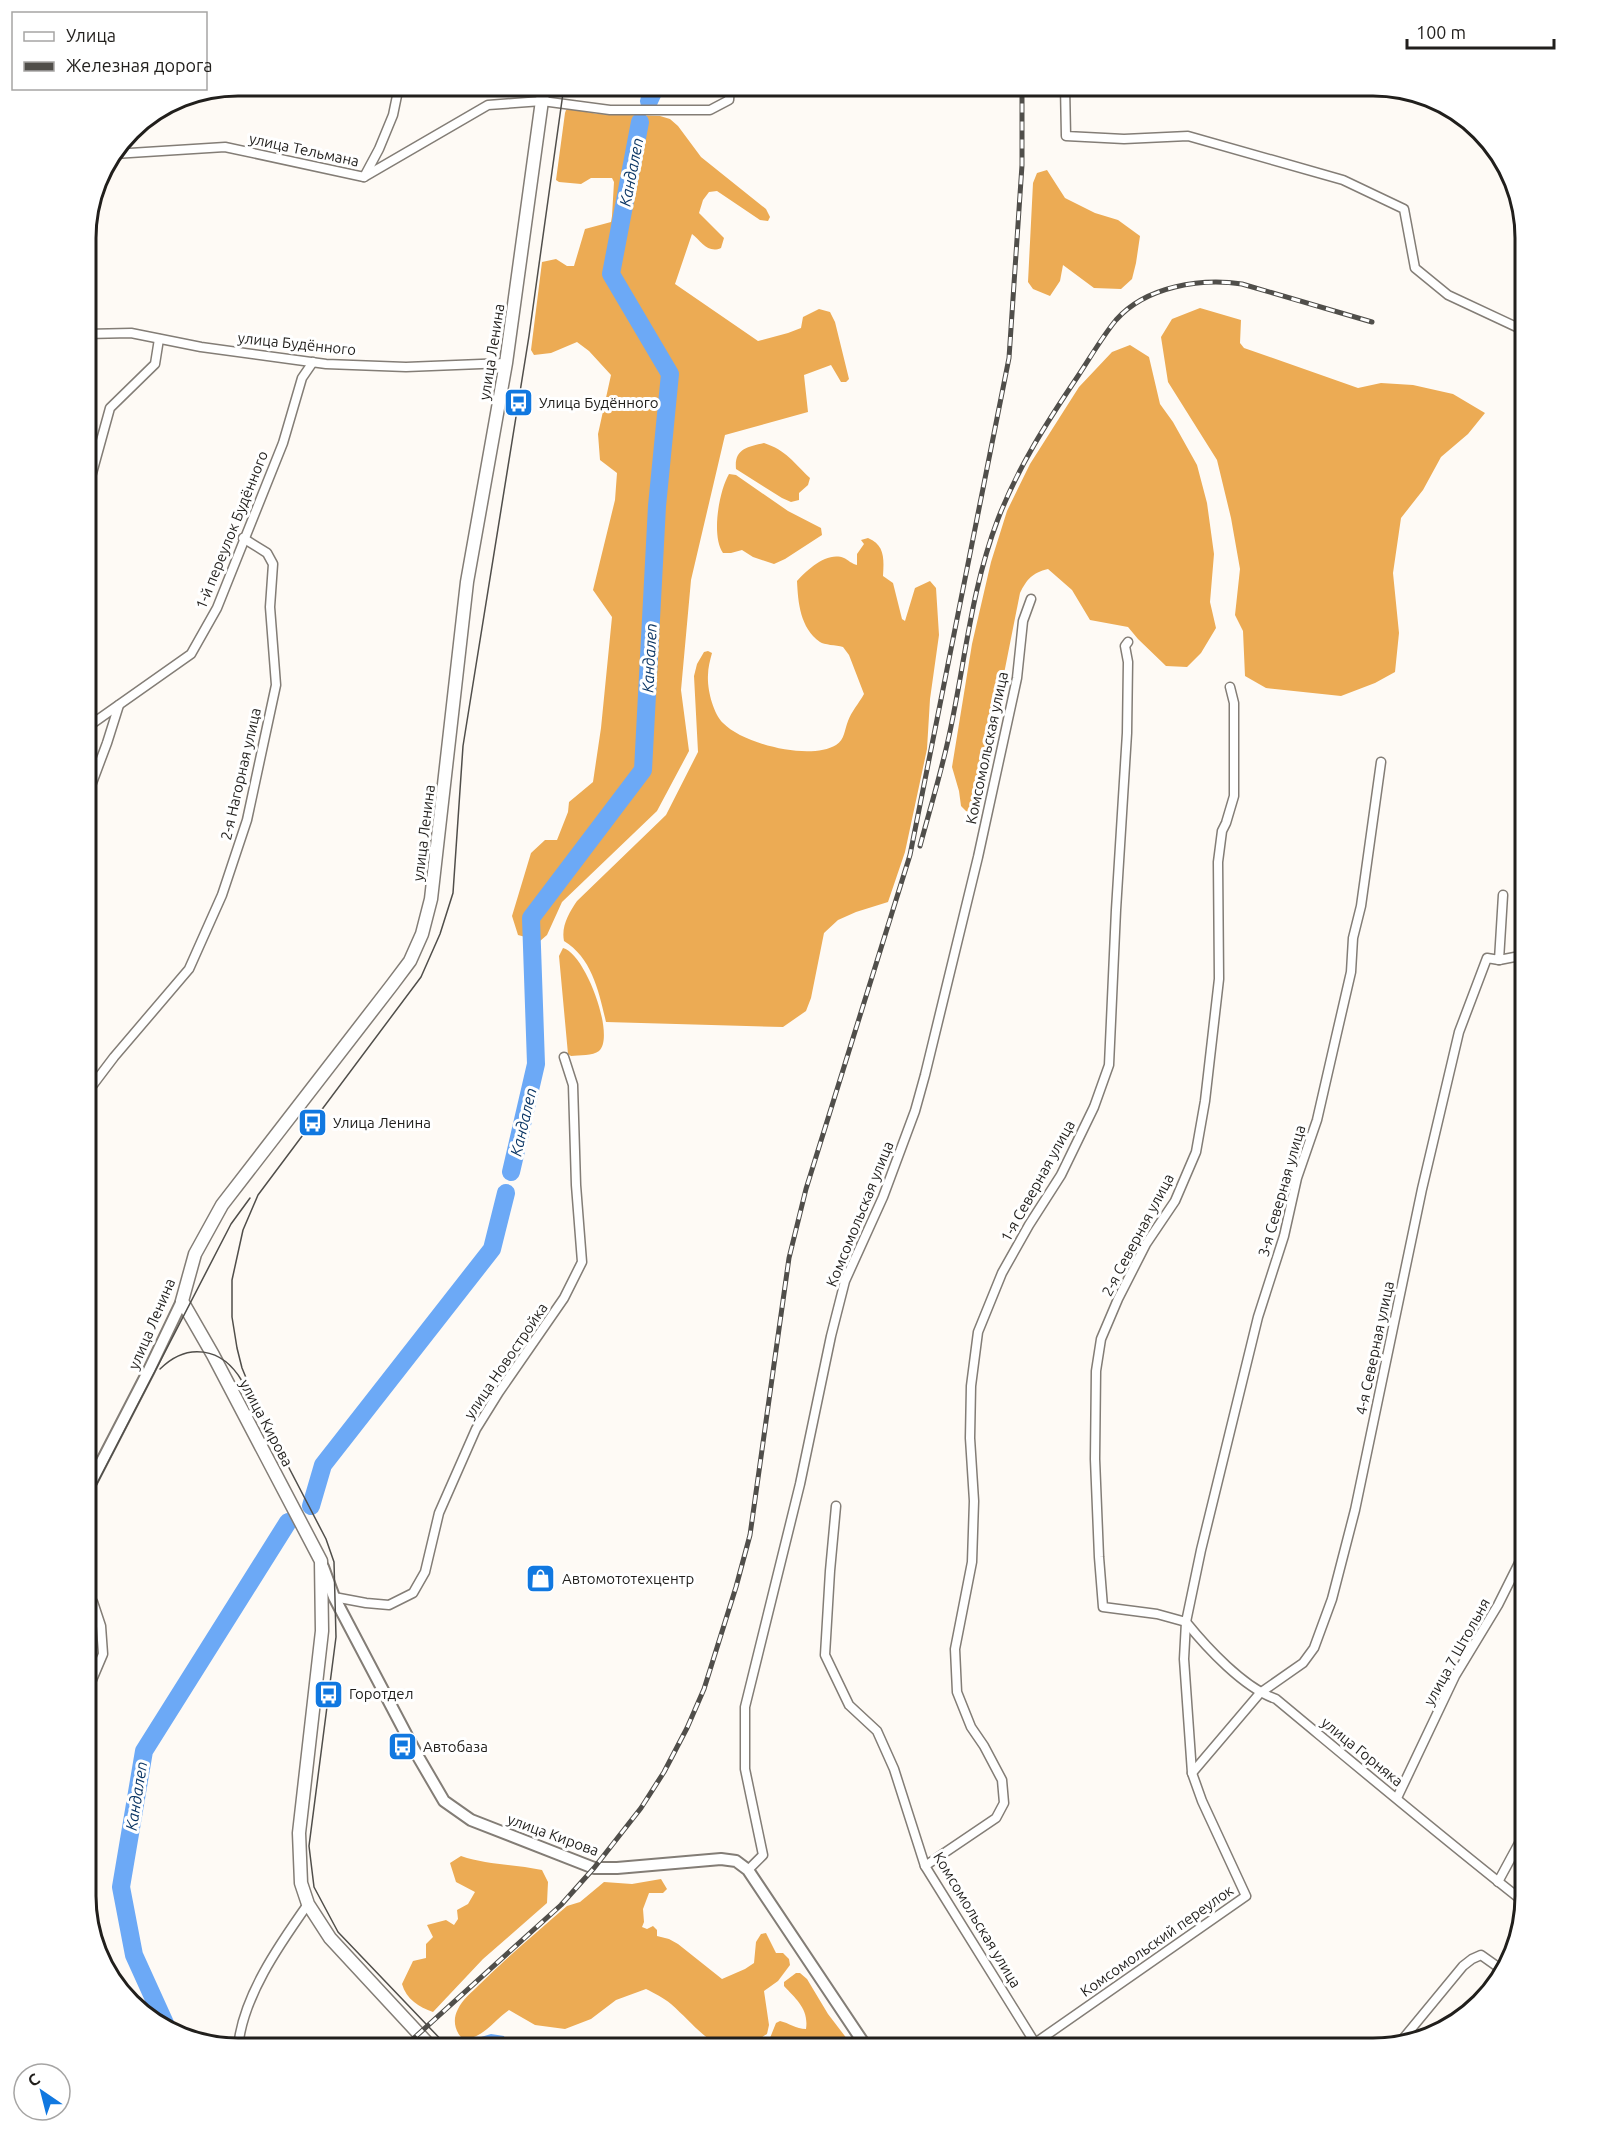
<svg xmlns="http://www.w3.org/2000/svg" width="1611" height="2134" font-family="Ubuntu,sans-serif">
<rect width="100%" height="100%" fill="#fefaf5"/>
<g fill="#ecab54">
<path d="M570 109 598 114 660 116 670 119 678 126 701 157 766 209 770 217 768 221 760 220 717 191 709 192 703 200 699 213 724 238 721 248C708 254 701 241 692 234L675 284 758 341 788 333 801 328 803 317 819 309 830 312 835 322 849 379 846 382H841L831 365 804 375 808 412 725 435 691 580 681 690 689 751 657 811 562 902 547 935 540 941 518 935 512 916 531 853 545 840H557L568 812 569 802 593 782 601 728 612 617 593 590 615 500 617 473 600 460 598 434 611 375 589 351 577 342 551 353 534 355 531 350 542 262 556 259 567 266H574L585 229 611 222 612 216 614 182 612 178H591L581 184 559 182 556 180 565 113 566 110Z"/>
<path d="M1047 170 1065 198 1095 213 1118 220 1140 236 1136 263 1132 279 1121 289 1094 288 1063 265 1060 281 1050 296 1033 289 1028 282 1033 183 1037 173Z"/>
<path d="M1200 308 1241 320 1240 343 1244 348 1358 388 1381 383 1413 385 1453 394 1485 413 1468 434 1441 457 1423 490 1401 518 1393 573 1399 633 1395 672 1375 683 1341 696 1266 688 1245 676 1243 631 1235 615 1240 569 1231 518 1217 460 1168 382 1161 337 1172 319Z"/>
<path d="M1130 345 1149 357 1160 404 1173 422 1197 465 1207 503 1214 554 1210 602 1216 628 1201 653 1187 667 1166 666 1138 639 1128 627 1090 620 1072 590 1048 569C1032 573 1027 579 1020 593L978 805 970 815 961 806 959 791 952 767 972 644 991 562 1007 511 1030 464 1079 387 1112 352Z"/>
<path d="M764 443C786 450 794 463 810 478L808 485 799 493V500L791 502 782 498 736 469C734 449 747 447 764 443Z"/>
<path d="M729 474 736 475 788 511 821 528 822 535 785 559 774 564 753 557 742 550 731 553H723C711 536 719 491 729 474Z"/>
<path d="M868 538C885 545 884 559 883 576L893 583 902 619 905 621 915 588 930 581 936 588 939 635 930 699 927 749 905 852 888 902 856 912 838 920 824 933 811 998 806 1011 783 1027 606 1022C599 992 592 958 564 941 561 926 569 913 577 901L666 815 698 752 694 676 697 664 704 652 708 651 712 653C710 660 708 668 708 675 707 689 713 713 723 723 743 744 810 761 836 745 845 739 844 731 848 721 851 712 859 703 864 694L849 655 843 647C836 645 824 645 820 642 800 628 798 602 797 581 807 570 827 551 844 558 848 560 852 564 857 565V554L864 544 861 540Z"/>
<path d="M563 948C585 953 616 1036 599 1051 593 1056 579 1055 571 1056L568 1054 559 956Z"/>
<path d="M461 1856C487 1865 514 1864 542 1870L548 1882 547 1903 483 1959 433 2012C419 2007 406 1999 402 1984L413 1961 426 1958V1944L433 1937 427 1925 446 1920 454 1925 458 1919 457 1910 468 1904 475 1892 456 1882 450 1863Z"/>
<path d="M661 1879 667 1889 663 1893H649L643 1909 644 1922 642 1927 647 1929 653 1926 657 1930V1936L669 1939 678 1944 722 1979 745 1969 754 1963 756 1942 761 1934 766 1933 776 1953H783L789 1959 790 1965 778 1981 764 1991 769 2025 767 2034C719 2065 705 2034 671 2004 664 1998 654 1993 646 1989L616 2000 591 2019 565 2029 535 2025 509 2010C493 2021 483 2039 463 2039 455 2032 452 2020 458 2009 462 2000 472 1992 479 1985 507 1957 537 1932 567 1906L580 1902 604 1882 632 1884Z"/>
<path d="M796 1973H800L807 1979 828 2014 854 2048H750L770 2038 776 2023 780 2021C789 2023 796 2029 806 2029 809 2009 796 1999 784 1986V1982Z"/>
</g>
<path fill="#6ca9f6" d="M491 2034 504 2036 506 2042 513 2041 521 2045 522 2048H476V2041L481 2037Z"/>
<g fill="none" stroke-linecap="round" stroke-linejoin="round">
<g stroke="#6ca9f6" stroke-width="18">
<path d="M649 101 656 86"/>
<path d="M511 1172 536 1064 531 918 643 770 657 506 670 374 611 274 640 122"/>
<path d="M311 1506 323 1465 492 1249 506 1193"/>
<path d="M168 2030 134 1955 121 1887 144 1751 288 1522"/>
</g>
<defs>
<g id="minor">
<path d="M1065 86 1066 136 1124 139 1188 136 1343 180 1404 209 1415 268 1448 295 1525 331"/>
<path d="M114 154 225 147 364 177 488 105 542 101 610 110H710L729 100 730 86"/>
<path d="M364 177 379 149 393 115 399 86"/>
<path d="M86 334 131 333 201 347 326 364 406 367 506 363"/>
<path d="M86 495 110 408 155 364 159 339"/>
<path d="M86 728 191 654 217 608 283 443 302 378 313 362"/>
<path d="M86 799 107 743 119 705"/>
<path d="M1499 960 1525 955"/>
<path d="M86 1094 114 1057 189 969 222 895 247 820 276 685 270 607 273 564 267 553 243 538"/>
<path d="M836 1506 830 1571 825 1655 849 1705 877 1731 894 1769 925 1866 1035 2043"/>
<path d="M334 1597 366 1603 389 1605 413 1593 425 1572 439 1513 476 1429 499 1392 564 1298 582 1262 576 1185 573 1085 564 1057"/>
<path d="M1186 1622 1157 1614 1103 1607 1099 1557 1095 1459 1096 1371 1101 1339 1118 1299 1146 1244 1175 1201 1196 1152 1205 1101 1219 979 1218 862 1222 831 1226 823 1234 796V703L1230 687"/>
<path d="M1186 1622C1207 1648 1244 1688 1276 1699 1358 1767 1440 1836 1524 1902"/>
<path d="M86 1694 103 1654 101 1626 93 1602 86 1599"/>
<path d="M1192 1773 1260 1693 1303 1663 1314 1648 1332 1599 1355 1510 1422 1189 1459 1032 1487 958 1499 960 1503 895"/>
<path d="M1397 1798 1455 1676 1498 1605 1525 1551"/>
<path d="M925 1866 996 1818 1004 1803 1002 1780 984 1746 971 1727 957 1692 955 1649 972 1562 974 1501 970 1438 971 1386 978 1332 1002 1273 1029 1225 1061 1175 1094 1107 1109 1065 1116 910 1127 733 1128 662 1125 646 1128 642"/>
<path d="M748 1870 763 1855 745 1769V1707L800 1484 831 1336 845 1281 883 1197 915 1111 925 1075 978 857 1017 678 1023 621 1031 599"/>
<path d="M1498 1882 1525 1832"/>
<path d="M1402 2040 1463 1966 1472 1959 1481 1955 1505 1972"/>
<path d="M238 2048C242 1998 279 1945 308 1904"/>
<path d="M1028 2048 1246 1896 1202 1801 1192 1773 1184 1659 1186 1622 1201 1550 1258 1317 1284 1236 1297 1178 1317 1120 1336 1037 1351 972 1353 938 1361 906 1381 762"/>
</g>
<g id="tertiary">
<path d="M86 1492 149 1370 182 1301"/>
<path d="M323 1567 334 1597 416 1753 444 1801 471 1820 594 1868H617L721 1859 736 1861 748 1870 867 2048"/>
</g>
<path id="secondary" d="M432 2048 330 1938 308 1904 301 1883 299 1833 322 1631 321 1561 213 1355 182 1301 195 1254 222 1205 392 985 410 961 422 934 431 899 467 582 506 363 544 86"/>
</defs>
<use href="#minor" stroke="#837d76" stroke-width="11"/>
<use href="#tertiary" stroke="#837d76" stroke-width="14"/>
<use href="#secondary" stroke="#837d76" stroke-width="15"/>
<use href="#minor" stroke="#fff" stroke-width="8"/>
<use href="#tertiary" stroke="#fff" stroke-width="10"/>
<use href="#secondary" stroke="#fff" stroke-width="12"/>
<g stroke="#504e4a" stroke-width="1.5">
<path d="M160 1369C187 1342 222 1347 242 1381"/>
<path d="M86 1505 231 1224 250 1198"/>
<path d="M449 2048 338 1932 314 1887 309 1846 336 1637 334 1562 326 1539 261 1414 242 1368 237 1348 232 1317V1280L243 1230 258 1195 421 977 440 934 453 893 463 746 529 336 564 86"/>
</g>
<defs>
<g id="rail">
<path d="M920 846C930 809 941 773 949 736 965 663 971 589 998 519 1018 467 1047 422 1078 376 1090 358 1102 337 1116 320 1146 286 1201 278 1242 284L1372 322"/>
<path d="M403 2048 561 1905 594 1868 641 1808 664 1772 687 1728 704 1689 736 1587 750 1535 789 1258 806 1189 910 855 1009 358 1022 165V86"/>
</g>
</defs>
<use href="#rail" stroke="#504e4a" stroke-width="5"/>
<use href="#rail" stroke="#fff" stroke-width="3" stroke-dasharray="9" stroke-linecap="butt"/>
</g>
<defs>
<symbol id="bus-square" viewBox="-11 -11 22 22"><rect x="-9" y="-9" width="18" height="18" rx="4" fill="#1178e0" stroke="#fff"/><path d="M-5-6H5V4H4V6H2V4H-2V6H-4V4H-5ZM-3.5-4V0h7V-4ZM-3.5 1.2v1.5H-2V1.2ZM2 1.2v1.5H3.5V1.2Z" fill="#fff"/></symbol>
<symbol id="shop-square" viewBox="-11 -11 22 22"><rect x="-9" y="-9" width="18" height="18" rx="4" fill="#1178e0" stroke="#fff"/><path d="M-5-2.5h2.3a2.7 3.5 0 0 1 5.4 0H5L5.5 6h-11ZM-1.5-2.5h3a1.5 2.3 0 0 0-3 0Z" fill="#fff"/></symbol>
</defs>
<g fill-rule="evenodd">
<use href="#bus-square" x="502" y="386" width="33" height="33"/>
<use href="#bus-square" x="296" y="1106" width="33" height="33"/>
<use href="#shop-square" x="524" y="1562" width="33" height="33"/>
<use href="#bus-square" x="312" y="1678" width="33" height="33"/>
<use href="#bus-square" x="386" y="1730" width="33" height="33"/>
</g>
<g text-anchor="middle" stroke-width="6" stroke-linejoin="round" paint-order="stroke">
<g font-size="15" fill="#211f1c" stroke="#fff">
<text transform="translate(304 150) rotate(12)" y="5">улица Тельмана</text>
<text transform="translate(297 344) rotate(6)" y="5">улица Будённого</text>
<text transform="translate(492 352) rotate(-81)" y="5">улица Ленина</text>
<text transform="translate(232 530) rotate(-68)" y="5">1-й переулок Будённого</text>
<text transform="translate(987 748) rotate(-78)" y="5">Комсомольская улица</text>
<text transform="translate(241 774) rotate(-77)" y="5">2-я Нагорная улица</text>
<text transform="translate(424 833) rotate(-83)" y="5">улица Ленина</text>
<text transform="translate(1038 1181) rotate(-61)" y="5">1-я Северная улица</text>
<text transform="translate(1282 1191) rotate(-74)" y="5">3-я Северная улица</text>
<text transform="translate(860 1214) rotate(-68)" y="5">Комсомольская улица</text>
<text transform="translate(1138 1235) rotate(-62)" y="5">2-я Северная улица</text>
<text transform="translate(152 1324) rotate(-67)" y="5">улица Ленина</text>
<text transform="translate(1375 1348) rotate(-78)" y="5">4-я Северная улица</text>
<text transform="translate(506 1361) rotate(-56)" y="5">улица Новостройка</text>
<text transform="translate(266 1423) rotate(62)" y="5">улица Кирова</text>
<text transform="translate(1457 1652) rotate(-61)" y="5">улица 7 Штольня</text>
<text transform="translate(1362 1752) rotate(39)" y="5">улица Горняка</text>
<text transform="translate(553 1835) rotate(20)" y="5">улица Кирова</text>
<text transform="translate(977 1920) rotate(59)" y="5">Комсомольская улица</text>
<text transform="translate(1157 1941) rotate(-35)" y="5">Комсомольский переулок</text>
</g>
<g font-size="15" fill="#211f1c" stroke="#fff" text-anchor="start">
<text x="539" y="408">Улица Будённого</text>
<text x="333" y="1128">Улица Ленина</text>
<text x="562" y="1584">Автомототехцентр</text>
<text x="349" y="1699">Горотдел</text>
<text x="423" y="1752">Автобаза</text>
</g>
<g font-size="16" font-style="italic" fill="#0b3665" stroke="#fff">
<text transform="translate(631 172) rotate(-79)" y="6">Кандалеп</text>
<text transform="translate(649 658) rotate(-87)" y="6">Кандалеп</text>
<text transform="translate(523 1122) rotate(-77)" y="6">Кандалеп</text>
<text transform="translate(136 1796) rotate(-81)" y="6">Кандалеп</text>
</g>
</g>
<path d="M0 0H1611V2134H0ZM238 96H1373A142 142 0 0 1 1515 238V1896A142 142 0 0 1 1373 2038H238A142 142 0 0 1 96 1896V238A142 142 0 0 1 238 96Z" fill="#fff" fill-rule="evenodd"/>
<path fill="none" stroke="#211f1c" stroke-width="3" d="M238 96H1373A142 142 0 0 1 1515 238V1896A142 142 0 0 1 1373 2038H238A142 142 0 0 1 96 1896V238A142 142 0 0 1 238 96Z"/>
<rect x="12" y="12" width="195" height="78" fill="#ffffff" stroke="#a6a5a4" stroke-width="1.5"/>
<rect x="24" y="32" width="30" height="9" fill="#ffffff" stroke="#a6a5a4" stroke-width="1.5"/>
<text x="66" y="42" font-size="18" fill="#211f1c">Улица</text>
<rect x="24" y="62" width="30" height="9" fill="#504e4a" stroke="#a6a5a4" stroke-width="1.5"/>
<text x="66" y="72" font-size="18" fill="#211f1c">Железная дорога</text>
<g transform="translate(42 2092) rotate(325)"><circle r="28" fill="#ffffff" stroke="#a6a5a4" stroke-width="1.5"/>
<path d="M0-4.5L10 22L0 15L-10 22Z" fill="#1178e0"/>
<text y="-9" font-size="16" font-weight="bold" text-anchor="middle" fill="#211f1c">С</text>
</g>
<path d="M1407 39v9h147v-9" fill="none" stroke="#211f1c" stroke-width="3"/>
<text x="1416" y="39" font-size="18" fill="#211f1c" stroke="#ffffff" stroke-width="4.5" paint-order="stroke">100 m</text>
</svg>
